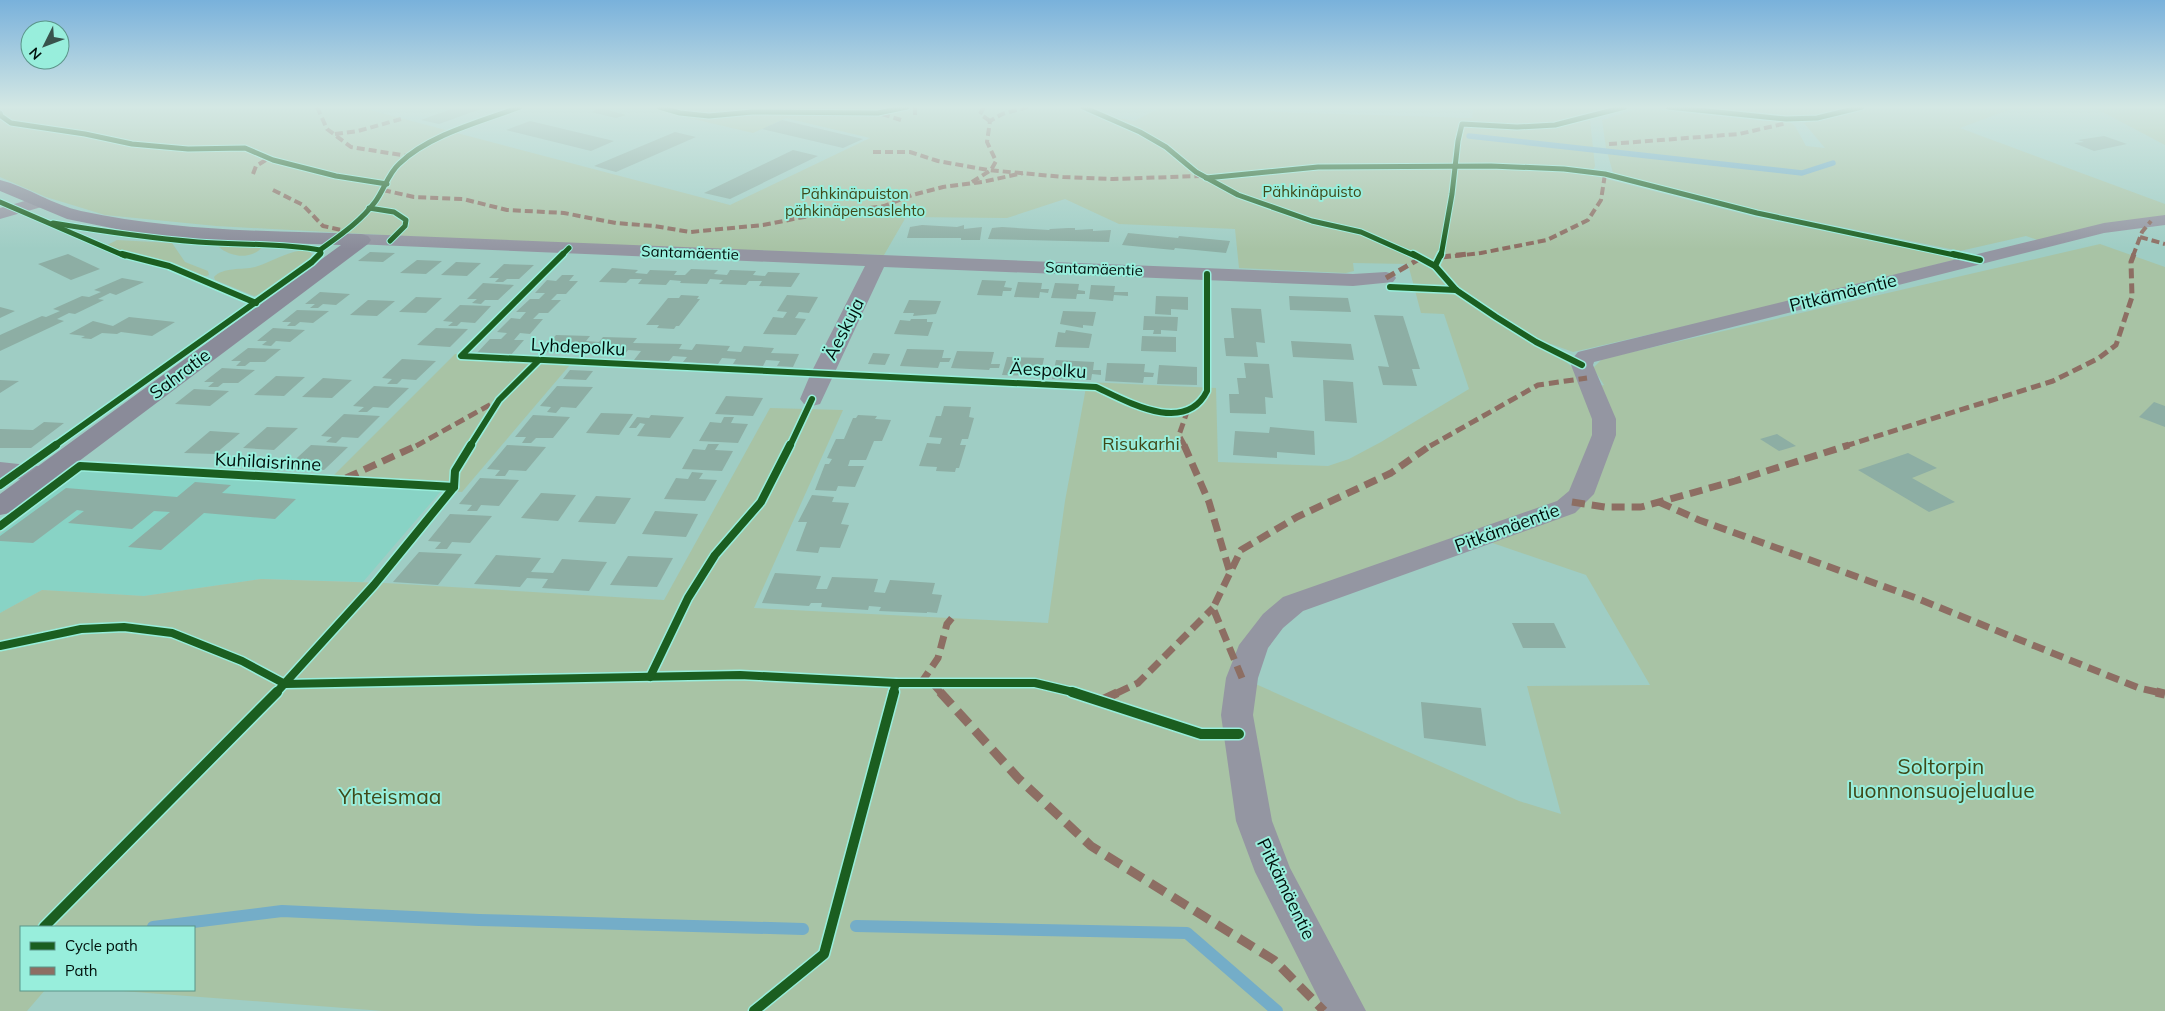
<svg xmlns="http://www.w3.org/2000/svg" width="2165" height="1011" font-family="Mulish,sans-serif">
<rect width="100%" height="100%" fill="#9fcdc4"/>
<path fill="#88d3c5" d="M83 470 324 485 441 491 363 582 261 579 144 596 42 590 0 613V534Z"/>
<g fill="#a8c3a5" fill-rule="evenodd">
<path d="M0 107H370L366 109 730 205 870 138 786 118 753 133 643 107H1081L1083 111 1134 121 1162 107H1253L1276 112 1472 118 1474 107H1617L1548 124 1551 127 1590 120 1595 166 1591 175 1751 216 1958 259 1751 311 1573 352 1551 344 1544 349 1563 359 1574 369 1587 390 1604 385 1593 368 1602 359 2100 244 2165 267V1011H383L109 990H194V927H21V990H45L27 1011H0V613L42 590 144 596 261 579 385 583 664 600 770 408 843 410 754 608 1048 623 1065 501 1087 382 1216 388 1218 462 1328 466 1349 459 1381 442 1469 389 1444 314 1421 313 1408 264 1353 263 1354 271 1346 273 1239 268 1235 229 1119 224 1065 199 1007 218 906 217 884 255 535 243 216 226 105 215 46 197 0 177ZM1478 538 1586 575 1650 685 1527 686 1561 814 1519 801 1242 678 1293 604Z"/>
<path d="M1685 107H1853L1815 116 1779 117Z"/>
<path d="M1872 107H2016L1960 128 2165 204V220L2046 243 2026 236 1960 251 1729 204 1613 173 1606 148 1602 120 1640 108 1764 121H1788L1795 126 1806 146 1825 148 1804 123Z"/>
<path d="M2093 107H2165V145Z"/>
<path d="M117 240 172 243 185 262 208 271 209 275 204 277 160 261 130 255 107 245Z"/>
<path d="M219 244 263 246C253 260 230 258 218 246Z"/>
<path d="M307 250 312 254 309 260 261 295 254 296 215 280 214 277C223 267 242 270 255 267 272 262 289 250 307 250Z"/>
<path d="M455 354 575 359 462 492 324 485Z"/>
</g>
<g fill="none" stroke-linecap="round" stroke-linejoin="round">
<path stroke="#74adc8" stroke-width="5.5" d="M1469 136 1802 173 1833 163"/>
<g stroke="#74adc8" stroke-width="12">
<path d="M856 926 1187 933 1277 1011"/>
<path d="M153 927 282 911 479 920 803 929"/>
</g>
</g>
<g fill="#8daea4">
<path d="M457 107H486L439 124 421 120Z"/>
<path d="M601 108 626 115 616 118 591 112Z"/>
<path d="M782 120 863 139 843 148 762 129Z"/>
<path d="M530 121 614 141 591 151 506 130Z"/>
<path d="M675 132 696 137 616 172 594 166Z"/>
<path d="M2104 136 2127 144 2094 151 2074 143 2084 142 2078 140Z"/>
<path d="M793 150 818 156 730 199 704 193Z"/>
<path d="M922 225 957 227 964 225V229L982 227 980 240H961V238H907L910 227Z"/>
<path d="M1002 227 1049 230 1050 229 1068 228H1075V230L1093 229V231L1111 230 1109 242 988 239 992 228Z"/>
<path d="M1128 233 1178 238 1179 236 1230 241 1226 253 1175 248 1174 250 1122 245Z"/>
<path d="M370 252 395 253 383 262 358 261Z"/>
<path d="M68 254 100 269 71 280 38 264Z"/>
<path d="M417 260 442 261 426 274 400 273Z"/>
<path d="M456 262 481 263 467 276 441 275Z"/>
<path d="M504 264 534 265 519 279H507L503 282H495L499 278H489Z"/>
<path d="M612 268 638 270 635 273 647 274 650 270 677 271 674 275H685L691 269 718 270 714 274 727 275 730 270 756 271 753 275 765 276 768 272 800 273 791 287 759 286 762 281H749L746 285 719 284 723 280 710 279 707 284 680 283 681 281 670 280 666 285 638 284 642 279H630L626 283 599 282Z"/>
<path d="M562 275H574L569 281H578L566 294H557L551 300H561L548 313H539L533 319H543L530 334 520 333 514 340H524L510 356 476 354 490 339H501L507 333 497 332 511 318 520 319 526 312H516L530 299H539L545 293H535L547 280 556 281Z"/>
<path d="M122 278 144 282 116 295 110 293 98 299 104 300 75 314 69 313 57 319 64 321 0 351V335L42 316 46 317 60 311 53 309 82 296 89 297 101 292 94 290Z"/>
<path d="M982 280 1006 281 1004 287 1012 288 1011 291H1003L1002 296 977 295Z"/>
<path d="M1018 282 1042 283 1041 289H1049L1048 293 1040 292 1039 298 1014 297Z"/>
<path d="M483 283 514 285 498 300H485L481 304 472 303 477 299H467Z"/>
<path d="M1055 283 1079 284 1078 290 1085 291V294H1077L1076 299 1051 298Z"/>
<path d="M1091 285 1115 286 1114 292H1128V296L1114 295 1113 301 1089 299Z"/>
<path d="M320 292 350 294 336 305 323 304 318 308H310L315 304H305Z"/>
<path d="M681 295 699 296 697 299H700L679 326H676L674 329 657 328 659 325H646L668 298H679Z"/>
<path d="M787 295 818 297 809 313 799 312 795 318 806 319 796 335 763 334 773 317 783 318 787 312 777 311Z"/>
<path d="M1156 296 1188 297V310L1171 309V315L1155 314Z"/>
<path d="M1289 296 1348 298 1351 312 1290 310Z"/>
<path d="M416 297 442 298 426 313 399 312Z"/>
<path d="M368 300 395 301 377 316 350 315Z"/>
<path d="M909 300 941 301 936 314 913 316 914 313H903Z"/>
<path d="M460 305 491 306 475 323 461 322 457 326H448L453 322 443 321Z"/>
<path d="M0 307 15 311 0 318Z"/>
<path d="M1231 308 1261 309 1265 343 1256 342 1258 357 1226 356 1224 338H1234Z"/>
<path d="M297 310 329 311 313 323 300 322 295 326H287L291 322H282Z"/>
<path d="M1063 311 1096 312 1093 326 1083 325V328L1060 324Z"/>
<path d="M1374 315 1403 316 1420 369H1412L1417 386 1383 385 1378 366 1389 367Z"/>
<path d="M1144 316 1178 317 1177 331 1161 330V334H1153L1154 330H1143Z"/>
<path d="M129 317 175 322 152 336 121 332 117 334 102 333 91 339 81 338 85 336 69 334 93 321 113 326Z"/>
<path d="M911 319H927V322H933L928 336 894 334 900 320 910 321Z"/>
<path d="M273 328 305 330 290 342 276 341 271 346 262 345 267 341H257Z"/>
<path d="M436 328 468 329 450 347 417 345Z"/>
<path d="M1066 330 1092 334 1089 348 1055 347 1058 332 1065 333Z"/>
<path d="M556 335 590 336 586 341 599 342 603 337 637 338 633 343 682 344 679 349 692 350 696 344 730 346 727 351 741 352 744 346 774 348 771 353 799 354 793 367 777 366 780 361 766 360 763 366 733 364 736 359 722 358 718 364 683 362 687 357 673 356 669 361 634 360 641 351 628 350 624 355 589 354 593 349 580 348 576 353 541 352Z"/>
<path d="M1142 336 1176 337V352L1141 351Z"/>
<path d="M1291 341 1351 344 1354 360 1293 357Z"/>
<path d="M248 348 281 349 265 362H250L245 366H236L241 361H231Z"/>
<path d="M907 349 944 350 942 358H951L949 362H940L938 368 900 366Z"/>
<path d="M957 351 994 352 991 364H1000L999 368H990L989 370 951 368Z"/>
<path d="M873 353 890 354 885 365 868 364Z"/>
<path d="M1007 357 1044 358 1042 368H1050L1049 372H1041L1040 376 1002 375Z"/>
<path d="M402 359 436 361 416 380 402 379 397 384H387L392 379 382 378Z"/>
<path d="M1056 360 1094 362 1093 370H1101V375L1092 374 1091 380 1052 379Z"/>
<path d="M1107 363 1145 364 1144 372 1154 373 1153 377H1144L1143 383 1105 381Z"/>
<path d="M1244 363 1269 364 1273 398 1265 397 1266 414 1230 413 1229 394H1239L1237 378H1246Z"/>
<path d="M1159 365 1197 367V385L1157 384Z"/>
<path d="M222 368 255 370 238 383H223L218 387H208L214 382H204Z"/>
<path d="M570 370 593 371 586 380 563 379Z"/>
<path d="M276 376 305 377 284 396 254 395Z"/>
<path d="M323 378 352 380 332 398 302 397Z"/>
<path d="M0 380 19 381 0 393Z"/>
<path d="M1323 380 1353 382 1357 423 1325 421Z"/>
<path d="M374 386 409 388 388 408 373 407 367 412H358L364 407 353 406Z"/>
<path d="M557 386 593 387 576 408 561 407 556 413 547 412 551 407 540 406Z"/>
<path d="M194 389 229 391 210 406 175 404Z"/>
<path d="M726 396 763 398 753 416 715 414Z"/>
<path d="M2154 402 2165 406V427L2139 417Z"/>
<path d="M944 406 971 407 969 417 974 418 968 439H962L960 445H966L959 468H956L955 472 936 471 937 467 919 466 927 443 940 444 942 438 929 437 936 416H941Z"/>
<path d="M601 413 633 414 619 435 586 433Z"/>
<path d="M344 414 380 416 358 438 342 437 336 443 326 442 332 437 321 436Z"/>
<path d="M533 415 570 417 553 438H536L531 443H522L526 437H515Z"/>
<path d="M651 415 684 417 670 438 637 436 645 424 640 423 636 428H629L637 417 649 418Z"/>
<path d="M858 415 877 416 875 419 891 420 882 441H874L866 460H850L848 466H864L855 487 838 486 836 491 815 490 825 464H829L832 459 827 458 836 439H844L853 418H856Z"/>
<path d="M724 417H734L731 423 748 424 738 443 699 441 710 422 721 423Z"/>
<path d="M44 422 64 423 31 448H0V429L33 430Z"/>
<path d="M267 427 298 428 274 450 243 448Z"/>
<path d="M1270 427 1314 431 1315 455 1277 452V458L1233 455 1235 431 1269 433Z"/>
<path d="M210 431 240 433 215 454 184 453Z"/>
<path d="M1777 434 1796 446 1779 451 1760 439Z"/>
<path d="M708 444H719L715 450 733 451 722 471 682 469 693 449 705 450Z"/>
<path d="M311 445 348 447 324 470 286 468Z"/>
<path d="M507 445 546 447 526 471 509 470 505 476H495L500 470 487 469Z"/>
<path d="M1908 453 1937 468 1912 478 1955 502 1929 512 1858 470Z"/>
<path d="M692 472 703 473 699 479 717 480 705 501 664 499 676 478 688 479Z"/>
<path d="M480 478 519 480 499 506 481 505 477 511H467L472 505 459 504Z"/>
<path d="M195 482 231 485 222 493 296 499 275 519 204 513 161 550 128 547 170 512 154 511 132 529 68 523 84 511 77 510 33 543 0 541V536L66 488 177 497Z"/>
<path d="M541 493 576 495 558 521 521 518Z"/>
<path d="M812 495 834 497 832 502 849 503 841 524 849 525 840 548 820 547 818 553 796 551 807 522H798Z"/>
<path d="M596 496 631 498 615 524 578 522Z"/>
<path d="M655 511 698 514 686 537 642 534Z"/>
<path d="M450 514 492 516 470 543 452 542 447 549H435L441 542 428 541Z"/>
<path d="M419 552 462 554 438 585 393 582Z"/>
<path d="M496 555 541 558 531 572 553 573 562 559 607 562 589 591 542 588 548 579 527 578 520 587 474 584Z"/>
<path d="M628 556 673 558 657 587 610 585Z"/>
<path d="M775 573 821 576 816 589H827L832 577 878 579 874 592 885 593 890 580 935 583 932 594 942 595 937 613 927 612V613L879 611 881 607 869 606 868 610 821 607 822 603H811L809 606 762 603Z"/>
<path d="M1512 623H1554L1566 648H1523Z"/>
<path d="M1421 702 1481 708 1486 746 1424 738Z"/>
</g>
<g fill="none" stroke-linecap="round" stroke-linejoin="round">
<g fill="#9496a2" fill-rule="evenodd">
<path d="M39 197 45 198 48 202 45 206 0 219V208Z"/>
<path d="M2165 215V225L2104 233 1594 362 1593 365 1616 419V435L1594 494 1575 513 1303 611 1283 628 1268 648 1258 678 1253 715 1272 821 1290 868 1366 1011H1325L1255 872 1236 821 1221 715 1226 678 1239 645 1263 614 1283 597 1557 501 1569 491 1592 435V419L1571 365V360L1578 352 2104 223Z"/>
<path d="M361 234 1353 274 1386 272 1393 274 1396 278 1393 282 1353 286 884 267 820 404 812 406 804 404 800 399 811 373 865 266 354 244 352 240 354 236Z"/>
<path d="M0 462 56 468 60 473 56 478 47 481 0 478Z"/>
</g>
<path fill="#8a8b99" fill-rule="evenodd" d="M0 180C28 187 53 205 81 211 173 231 267 231 361 234L368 236 371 240 368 244 10 513 0 515V494L341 245 197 240 131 232 67 219 0 191Z"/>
<g stroke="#8d6e63" stroke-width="4" stroke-dasharray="8 4" stroke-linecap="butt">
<path d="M317 107 327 129 351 147 408 156"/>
<path d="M915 107V115"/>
<path d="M984 107 980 114 990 121"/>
<path d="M882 114 901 120"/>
<path d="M335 134 358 131 401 119"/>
<path d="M1609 144 1739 134 1787 123"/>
<path d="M873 152H910L938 161 988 170 1063 177 1113 179 1200 176"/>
<path d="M253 174 256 166 269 158"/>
<path d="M972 182 991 170 996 161 987 142 990 121 1002 114 1028 107"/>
<path d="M273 190 303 205 323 226 346 231"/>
<path d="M383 190 414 197 463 199 507 210 564 213 616 223 654 226 690 232 763 225 804 217 884 206 912 195 943 187 982 182 1023 173"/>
<path d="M2140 237 2165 244"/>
<path d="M1455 256 1481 253 1547 240 1588 220 1601 200 1605 174"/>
<path d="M2133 256 2142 232 2151 221"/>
</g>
<g stroke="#8d6e63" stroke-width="5" stroke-dasharray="10 5" stroke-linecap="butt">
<path d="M1441 257 1468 254"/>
<path d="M1386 278 1421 258"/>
<path d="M416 446 495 402"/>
<path d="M1185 446 1179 435 1187 412"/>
<path d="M1430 446 1538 385 1587 378"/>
<path d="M1845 446 2053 381 2099 358 2116 345 2132 297 2131 262 2134 254"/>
</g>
<g stroke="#8d6e63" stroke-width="7" stroke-dasharray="13 7" stroke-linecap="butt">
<path d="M1184 445 1209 502 1230 573"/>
<path d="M346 478 418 445"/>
<path d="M1572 502 1605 507H1641L1735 481 1849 445"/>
<path d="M1659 502 1699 520 1916 598 2139 688 2161 693"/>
<path d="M1242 678 1213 608 1241 550 1297 517 1391 473 1431 445"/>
<path d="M921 683 938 658 947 624 956 613"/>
<path d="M932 683 941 693"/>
<path d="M1117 693 1138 683 1213 608"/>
</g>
<g stroke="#8d6e63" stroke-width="9" stroke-dasharray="17 9" stroke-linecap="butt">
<path d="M940 692 1018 778 1091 846 1274 960 1324 1011"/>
<path d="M2156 692 2165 694"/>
<path d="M1102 700 1119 692"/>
</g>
<defs>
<g id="cycleway-far3">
<path d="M659 107 680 113 709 116 752 112 878 113 907 107"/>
<path d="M1083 107 1140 132 1166 147 1196 172 1238 195 1312 221 1361 232 1415 256"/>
<path d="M1668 107 1786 119 1817 118 1862 107"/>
<path d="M0 113 1 116 11 123 85 134 132 144 188 149 245 148 273 160 336 176 387 184"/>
<path d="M1206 178 1318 167 1491 166 1564 169 1605 174 1757 213 1959 256"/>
<path d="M0 202 125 256"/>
<path d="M369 208 394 212 406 220 405 226 390 241"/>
<path d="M53 223C101 231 149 238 198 242 238 245 280 243 320 250L321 253 318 256"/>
<path d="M320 250C339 236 360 222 375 202 384 190 388 174 399 164 428 135 482 121 520 107"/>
<path d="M561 256 569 248"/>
<path d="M1441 256 1452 194 1458 141 1462 124 1517 127 1555 125 1625 107"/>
</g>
<g id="cycleway-far2">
<path d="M122 254 169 266 256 303"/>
<path d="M563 254 461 356 1096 387C1128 402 1185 435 1207 391V274"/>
<path d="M1413 254 1435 266 1456 290 1496 317 1536 342 1582 365"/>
<path d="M1953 254 1980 260"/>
<path d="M1435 266 1441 254"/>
<path d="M1390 287 1456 290"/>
<path d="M54 446 312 262 320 254"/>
<path d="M470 446 499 400 539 360"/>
<path d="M790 446 812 399"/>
</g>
<g id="cycleway-far1">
<path d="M0 485 56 445"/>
<path d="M0 526 80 466 454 487"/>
<path d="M0 646 81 629 124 627 172 633 242 661 285 684 740 675 896 683H1035L1077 693"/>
<path d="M650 677 688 598 715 555 761 502 790 445"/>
<path d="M276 693 374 585 454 487 455 471 471 445"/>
<path d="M893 693 896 683"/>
</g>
<g id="cycleway">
<path d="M1072 692 1201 734H1239"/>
<path d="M44 927 277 692"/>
<path d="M754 1011 824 954 894 692"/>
</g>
</defs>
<use href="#cycleway-far3" stroke="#98eedc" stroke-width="7"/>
<use href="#cycleway-far2" stroke="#98eedc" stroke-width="9"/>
<use href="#cycleway-far1" stroke="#98eedc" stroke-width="11"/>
<use href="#cycleway" stroke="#98eedc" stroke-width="13"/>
<use href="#cycleway-far3" stroke="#1b5e20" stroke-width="5"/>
<use href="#cycleway-far2" stroke="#1b5e20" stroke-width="6"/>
<use href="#cycleway-far1" stroke="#1b5e20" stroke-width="8"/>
<use href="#cycleway" stroke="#1b5e20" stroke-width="10"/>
</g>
<linearGradient id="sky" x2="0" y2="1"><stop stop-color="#79b1db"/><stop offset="0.43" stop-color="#d4e8e4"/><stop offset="1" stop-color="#d4e8e4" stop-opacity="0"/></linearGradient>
<rect width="2165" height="249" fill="url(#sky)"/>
<g text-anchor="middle" stroke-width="4" stroke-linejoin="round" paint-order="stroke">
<g font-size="15" fill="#3f4919" stroke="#98eedc">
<text x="1312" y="197">Pähkinäpuisto</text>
<text x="855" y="199">Pähkinäpuiston<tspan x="855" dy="17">pähkinäpensaslehto</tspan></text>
</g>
<g font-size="15" fill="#00100c" stroke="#98eedc">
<text transform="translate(690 253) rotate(2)" y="5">Santamäentie</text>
<text transform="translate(1094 269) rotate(2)" y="5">Santamäentie</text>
</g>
<g font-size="18" fill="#00100c" stroke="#98eedc">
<text transform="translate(1843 293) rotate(-14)" y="6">Pitkämäentie</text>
<text transform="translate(844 329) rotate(-63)" y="6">Äeskuja</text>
<text transform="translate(578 347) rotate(3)" y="6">Lyhdepolku</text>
<text transform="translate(1048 370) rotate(3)" y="6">Äespolku</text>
<text transform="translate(180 374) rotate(-37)" y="6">Sahratie</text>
<text transform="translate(268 462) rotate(3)" y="6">Kuhilaisrinne</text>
<text transform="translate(1507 528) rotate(-20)" y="6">Pitkämäentie</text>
<text transform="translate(1286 889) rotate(64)" y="6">Pitkämäentie</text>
</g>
<g font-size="18" fill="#3f4919" stroke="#98eedc">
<text x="1141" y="450">Risukarhi</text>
</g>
<g font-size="21" fill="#3f4919" stroke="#98eedc">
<text x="1941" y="774">Soltorpin<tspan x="1941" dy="24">luonnonsuojelualue</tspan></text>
<text x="390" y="804">Yhteismaa</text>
</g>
</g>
<rect x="20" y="926" width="175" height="65" fill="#98eedc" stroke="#5b9589"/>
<rect x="30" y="942" width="25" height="8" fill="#1b5e20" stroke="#5b9589"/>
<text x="65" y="951" font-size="15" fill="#00100c">Cycle path</text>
<rect x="30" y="967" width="25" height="8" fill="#8d6e63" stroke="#5b9589"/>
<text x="65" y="976" font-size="15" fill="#00100c">Path</text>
<g transform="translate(45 45) rotate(228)"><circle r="24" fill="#98eedc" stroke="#5b9589"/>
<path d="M0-4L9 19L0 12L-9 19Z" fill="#38524c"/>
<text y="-8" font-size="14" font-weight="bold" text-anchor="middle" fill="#00100c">N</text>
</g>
</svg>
